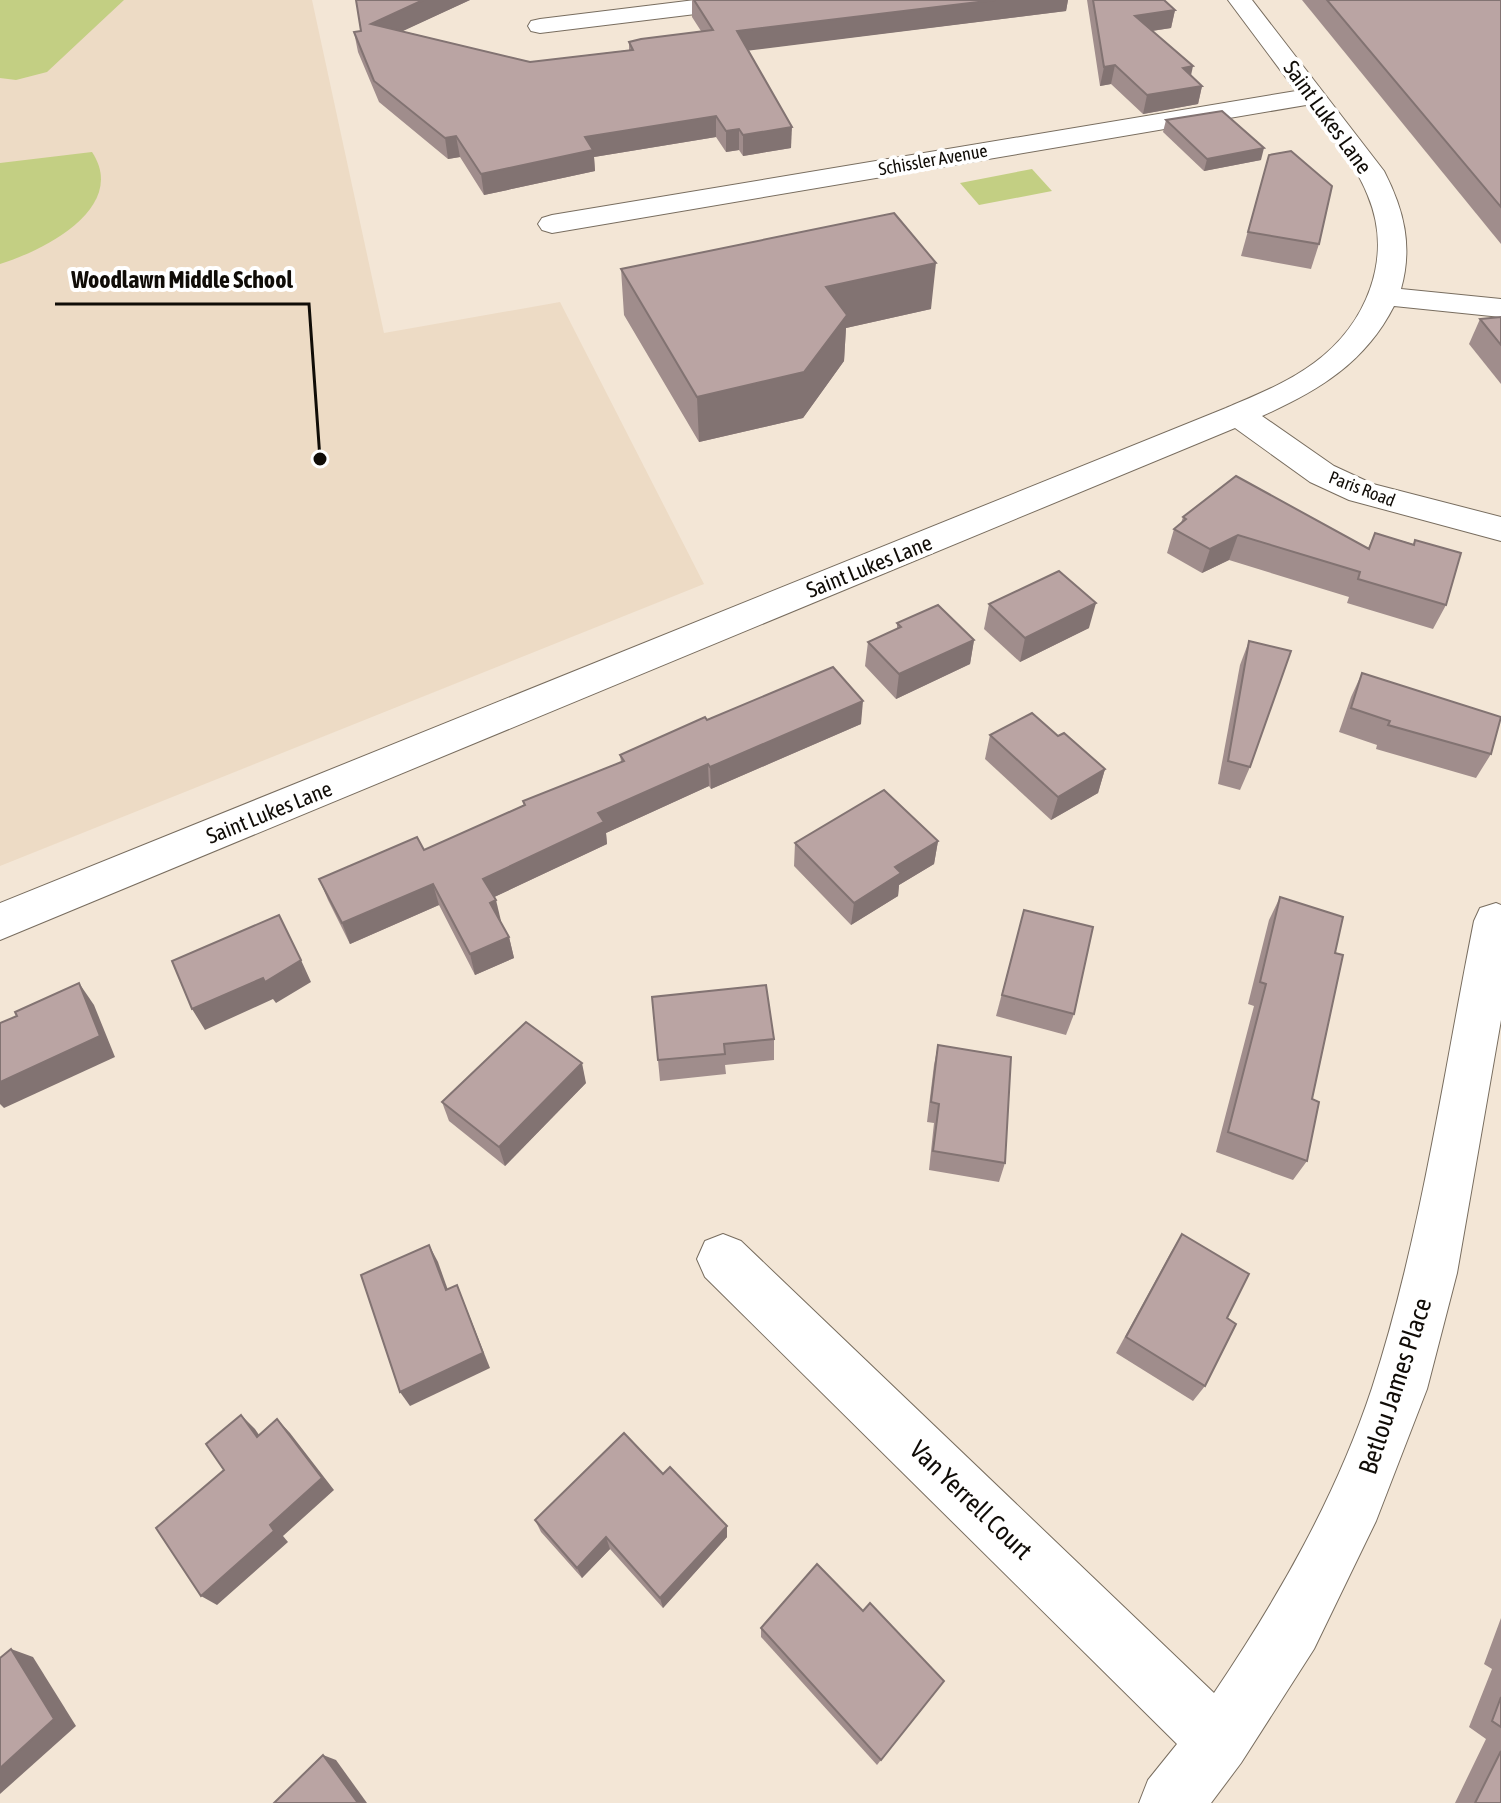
<svg xmlns="http://www.w3.org/2000/svg" width="1501" height="1803" font-family="'Asap Condensed',sans-serif">
<rect width="100%" height="100%" fill="#f3e6d6"/>
<path fill="#eddbc5" d="M0 0H312L384 333 560 302 704 584 0 866Z"/>
<g fill="#c3cf83">
<path d="M0 0H124L47 72 16 80 0 78Z"/>
<path d="M92 152C129 208 42 251 0 264V163Z"/>
<path d="M1032 169 1052 191 979 205 960 183Z"/>
</g>
<g fill="none" stroke-linecap="round" stroke-linejoin="round">
<defs>
<g id="minor">
<path d="M695 0H765L761 5 753 7 540 33 531 31 528 26 531 21 540 19Z"/>
<path d="M1228 0H1252L1384 171C1404 210 1413 246 1401 289L1501 299V317L1394 306C1365 363 1318 391 1262 416L1334 466 1373 484 1501 517V541L1349 500 1310 482 1235 428 0 940V903L1226 408C1256 395 1287 383 1314 363 1366 325 1394 258 1368 196 1355 162 1328 134 1306 105L552 233 542 230 538 224 542 218 552 215 1296 91Z"/>
<path d="M1496 903 1501 905V1020L1457 1273 1427 1389 1376 1521 1314 1649 1241 1763 1211 1803H1139L1148 1780 1177 1744 705 1277 697 1259 705 1241 723 1234 741 1241 1214 1693C1278 1598 1336 1497 1372 1388 1421 1237 1443 1076 1474 921L1480 908Z"/>
</g>
</defs>
<use href="#minor" stroke="#786d5f" stroke-width="2"/>
<use href="#minor" fill="#fff" fill-rule="evenodd"/>
</g>
<g fill="#a08d8c">
<path d="M356 0H470L402 31 530 62 629 50V42L701 31 692 17V0H1068L1066 11 748 50 791 148 743 156 739 150 726 152 716 137 594 157 595 171 484 195 460 157 448 159 379 102 358 52 354 32 361 31Z"/>
<path d="M1087 0H1164L1175 10 1171 28 1152 31 1191 75 1202 86 1198 104 1143 114 1111 84 1100 86Z"/>
<path d="M1302 0H1501V244Z"/>
<path d="M1166 120 1261 160 1204 171 1163 132Z"/>
<path d="M1269 155 1319 244 1311 269 1241 256Z"/>
<path d="M621 269 931 309 846 328 844 361 803 418 699 442 624 315Z"/>
<path d="M1501 317V384L1469 344 1480 319Z"/>
<path d="M1183 517 1368 548 1375 533 1413 544 1415 540 1446 605 1433 629 1347 603 1349 597 1229 560 1202 573 1167 553 1174 529 1181 523Z"/>
<path d="M989 604 1089 628 1020 662 984 629Z"/>
<path d="M897 623 974 640 970 664 896 699 865 666 868 642 897 629Z"/>
<path d="M1249 641 1250 767 1240 790 1218 784 1240 665Z"/>
<path d="M1362 673 1491 754 1476 778 1376 749 1377 745 1339 732 1351 697Z"/>
<path d="M707 720 861 724 711 789 709 786 606 833 607 844 494 897 500 922 509 937 514 958 475 975 439 905 350 944 328 900 319 879 424 850 524 805 523 801 621 762 620 755Z"/>
<path d="M990 735 1058 736 1105 769 1098 793 1051 820 985 759Z"/>
<path d="M938 841 934 864 899 885 898 896 851 925 794 866 795 843Z"/>
<path d="M1280 897 1335 953 1312 1099 1307 1161 1293 1180 1216 1152 1254 1006 1248 1004 1269 920Z"/>
<path d="M1024 910 1074 1014 1066 1035 996 1016Z"/>
<path d="M652 997 774 1039V1060L725 1065 726 1074 660 1081Z"/>
<path d="M938 1045 1005 1163 999 1182 929 1170 934 1123 927 1122 934 1065Z"/>
<path d="M586 1083 505 1166 449 1121 442 1102Z"/>
<path d="M1182 1234 1205 1386 1193 1401 1116 1353 1171 1252Z"/>
<path d="M663 1474 727 1537 663 1608 610 1549 582 1578 541 1532 535 1520Z"/>
<path d="M1501 1618V1803H1455L1486 1739 1469 1727 1492 1669 1484 1664Z"/>
<path d="M761 1628 944 1681 877 1765 761 1637Z"/>
</g>
<g fill="#827372">
<path d="M423 0H470L375 44 371 24Z"/>
<path d="M995 0H1068L1066 11 737 52V31Z"/>
<path d="M1175 10 1171 28 1131 34 1135 16Z"/>
<path d="M1115 65 1111 84 1100 86 1104 67Z"/>
<path d="M1193 66 1189 85 1183 68Z"/>
<path d="M1202 86 1198 104 1143 114 1147 95Z"/>
<path d="M716 116V137L594 157 595 171 484 195 481 174 585 137Z"/>
<path d="M792 127 791 148 743 156V135Z"/>
<path d="M739 129V150L726 152V131Z"/>
<path d="M456 136 460 157 448 159 445 138Z"/>
<path d="M1264 148 1261 160 1204 171 1207 159Z"/>
<path d="M936 263 931 309 846 328 844 361 803 418 699 442 697 397 826 287Z"/>
<path d="M1238 535 1229 560 1202 573 1210 549Z"/>
<path d="M1096 603 1089 628 1020 662 1025 638Z"/>
<path d="M974 640 970 664 896 699 899 674Z"/>
<path d="M863 701 861 724 711 789 710 767Z"/>
<path d="M708 764 709 786 606 833 607 844 488 900 483 879 598 813Z"/>
<path d="M1105 769 1098 793 1051 820 1058 797Z"/>
<path d="M938 841 934 864 899 885 898 896 851 925 854 903 895 867Z"/>
<path d="M433 884 439 905 350 944 342 923Z"/>
<path d="M496 900 501 921 496 924 490 903Z"/>
<path d="M509 937 514 958 475 975 470 954Z"/>
<path d="M301 960 311 982 276 1003 273 999 205 1030 192 1009Z"/>
<path d="M79 983 94 1005 115 1057 4 1108 0 1104V1082Z"/>
<path d="M582 1063 586 1083 505 1166 499 1147Z"/>
<path d="M429 1245 438 1262 454 1307 446 1290Z"/>
<path d="M457 1285 490 1368 410 1406 400 1392Z"/>
<path d="M241 1415 255 1429 270 1451 257 1437Z"/>
<path d="M277 1419 290 1433 334 1490 283 1536 288 1542 217 1605 201 1596 270 1525Z"/>
<path d="M727 1526V1537L663 1608 660 1598Z"/>
<path d="M606 1537 610 1549 582 1578 577 1568Z"/>
<path d="M11 1649 33 1657 76 1726 0 1794V1768Z"/>
<path d="M323 1755 336 1760 367 1803H358Z"/>
</g>
<g fill="#baa4a3" stroke="#827372" stroke-width="2">
<path d="M356 0H423L371 24 530 62 633 50 629 42 641 39 713 30 694 0H995L737 31 792 127 743 135 739 129 726 131 716 116 585 137 593 150 481 174 456 136 445 138 374 81 354 32 361 31Z"/>
<path d="M1093 0H1164L1175 10 1135 16 1193 66 1183 68 1202 86 1147 95 1115 65 1104 67Z"/>
<path d="M1327 0H1501V207Z"/>
<path d="M1222 111 1264 148 1207 159 1166 120Z"/>
<path d="M1291 151 1332 186 1319 244 1248 232 1269 155Z"/>
<path d="M894 213 936 263 826 287 847 315 804 372 697 397 621 269Z"/>
<path d="M1501 317V345L1480 319Z"/>
<path d="M1236 476 1369 549 1375 533 1414 545 1415 540 1461 553 1446 605 1358 579 1360 572 1238 535 1210 549 1174 529 1186 519 1183 517Z"/>
<path d="M1059 571 1096 603 1025 638 989 604Z"/>
<path d="M938 605 974 640 899 674 868 642 901 627 897 623Z"/>
<path d="M1249 641 1291 651 1250 767 1228 761Z"/>
<path d="M833 667 863 701 710 767 708 764 598 813 604 822 483 879 496 900 490 903 509 937 470 954 433 884 342 923 319 879 417 837 424 850 525 805 523 801 624 761 620 755 705 717 707 720Z"/>
<path d="M1362 673 1501 717 1491 754 1388 725 1390 721 1351 708Z"/>
<path d="M1032 713 1058 736 1064 733 1105 769 1058 797 990 735Z"/>
<path d="M884 790 938 841 895 867 901 873 854 903 795 843Z"/>
<path d="M1280 897 1343 917 1335 953 1343 955 1312 1099 1319 1102 1307 1161 1228 1132 1266 984 1260 982Z"/>
<path d="M1024 910 1093 927 1074 1014 1002 995Z"/>
<path d="M279 915 301 960 265 982 263 978 192 1009 172 961Z"/>
<path d="M79 983 100 1036 0 1082V1023L17 1016 15 1012Z"/>
<path d="M766 985 774 1039 724 1044 725 1054 658 1060 652 997Z"/>
<path d="M526 1022 582 1063 499 1147 442 1102Z"/>
<path d="M938 1045 1011 1057 1005 1163 933 1151 939 1104 931 1102Z"/>
<path d="M1182 1234 1249 1274 1227 1318 1236 1324 1205 1386 1126 1337Z"/>
<path d="M429 1245 446 1290 457 1285 483 1353 400 1392 361 1275Z"/>
<path d="M241 1415 257 1437 277 1419 322 1478 270 1525 274 1531 201 1596 156 1528 224 1470 206 1444Z"/>
<path d="M624 1433 663 1474 670 1467 727 1526 660 1598 606 1537 577 1568 535 1520Z"/>
<path d="M817 1564 863 1611 870 1603 944 1681 881 1760 761 1628Z"/>
<path d="M11 1649 54 1719 0 1768V1658Z"/>
<path d="M1501 1697V1727L1492 1721Z"/>
<path d="M1501 1751V1803H1475Z"/>
<path d="M323 1755 358 1803H274Z"/>
</g>
<g text-anchor="middle" stroke-width="8" stroke-linejoin="round" paint-order="stroke">
<g font-size="18" fill="#100c07" stroke="#fff">
<text transform="translate(933 160) rotate(-10)" y="6">Schissler Avenue</text>
<text transform="translate(1362 489) rotate(21)" y="6">Paris Road</text>
</g>
<g font-size="22" fill="#100c07" stroke="#fff">
<text transform="translate(1328 117) rotate(54)" y="8">Saint Lukes Lane</text>
<text transform="translate(869 566) rotate(-22)" y="8">Saint Lukes Lane</text>
<text transform="translate(269 812) rotate(-22)" y="8">Saint Lukes Lane</text>
</g>
<g font-size="26" fill="#100c07" stroke="#fff">
<text transform="translate(1395 1386) rotate(-72)" y="9">Betlou James Place</text>
<text transform="translate(971 1500) rotate(44)" y="9">Van Yerrell Court</text>
</g>
</g>
<path fill="none" stroke="#100c07" stroke-width="3" d="M320 459L309 304H55"/>
<circle fill="#100c07" stroke="#fff" stroke-width="3" cx="320" cy="459" r="8"/>
<g font-size="24" text-anchor="middle" font-weight="bold" fill="#100c07" stroke="#fff" stroke-width="8" stroke-linejoin="round" paint-order="stroke">
<text x="182" y="288">Woodlawn Middle School</text>
</g>
</svg>
